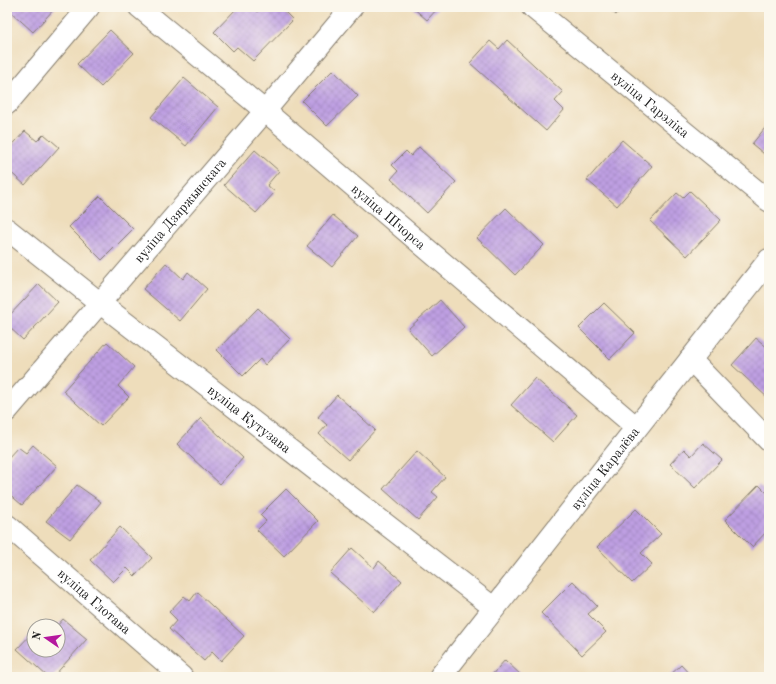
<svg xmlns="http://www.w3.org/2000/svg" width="776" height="684" font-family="'Old Standard TT',serif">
<defs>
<pattern id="building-cross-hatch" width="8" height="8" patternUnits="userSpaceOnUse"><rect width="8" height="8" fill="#be9fe2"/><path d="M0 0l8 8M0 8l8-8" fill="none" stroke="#a388c1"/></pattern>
</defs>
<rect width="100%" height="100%" fill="#fbf7ec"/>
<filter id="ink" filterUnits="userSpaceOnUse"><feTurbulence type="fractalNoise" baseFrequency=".025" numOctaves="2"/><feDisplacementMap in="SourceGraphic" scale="8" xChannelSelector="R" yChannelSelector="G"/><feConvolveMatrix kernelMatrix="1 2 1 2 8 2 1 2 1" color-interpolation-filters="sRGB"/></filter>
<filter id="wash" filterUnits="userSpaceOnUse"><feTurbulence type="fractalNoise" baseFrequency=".012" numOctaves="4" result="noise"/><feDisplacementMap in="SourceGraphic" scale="16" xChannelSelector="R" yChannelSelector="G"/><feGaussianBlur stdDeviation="0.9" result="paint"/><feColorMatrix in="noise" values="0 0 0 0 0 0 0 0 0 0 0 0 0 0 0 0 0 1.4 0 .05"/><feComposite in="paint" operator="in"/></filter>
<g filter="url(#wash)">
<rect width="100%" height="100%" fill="#edb"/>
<g id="blocks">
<g fill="url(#building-cross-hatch)">
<path d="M13 7H56L33 32 10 11Z"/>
<path d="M238 7H252L257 12 262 7H280L293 20 253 61 237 47 233 51 214 32Z"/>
<path d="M412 7H439L427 20Z"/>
<path d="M597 7H605L601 11Z"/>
<path d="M607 7H622L616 15Z"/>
<path d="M110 30 134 53 101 87 77 64Z"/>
<path d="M507 40 563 92 555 101 564 110 546 131 470 63 490 41 499 49Z"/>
<path d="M333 70 358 96 327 126 302 101Z"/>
<path d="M184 78 218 107 186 146 151 117Z"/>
<path d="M769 123V158L752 144Z"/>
<path d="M25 131 37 141 44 134 59 147 25 185 7 169V151Z"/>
<path d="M622 140 652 166 617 206 587 180Z"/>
<path d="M419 147 456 182 427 213 391 179 398 171 392 165 406 151 411 156Z"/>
<path d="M255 150 279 171 267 185 275 192 256 213 224 185Z"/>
<path d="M690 191 721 220 687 256 650 221 677 193 683 198Z"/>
<path d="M100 196 133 229 102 260 69 227Z"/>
<path d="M506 208 544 245 515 275 477 238Z"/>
<path d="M333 215 358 236 332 267 307 246Z"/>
<path d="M166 263 183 279 188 272 207 289 180 321 143 289Z"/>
<path d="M39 284 58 302 23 340 7 325V318Z"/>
<path d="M440 300 464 327 432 356 408 329Z"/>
<path d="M604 303 635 333 610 359 579 328Z"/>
<path d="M258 308 290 339 265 365 260 359 243 376 217 350Z"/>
<path d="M756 338 769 349V399L732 365Z"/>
<path d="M107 342 134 367 118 386 129 397 101 426 63 391Z"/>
<path d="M535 378 577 415 553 442 511 405Z"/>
<path d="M337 395 375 430 348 460 319 434 327 425 318 417Z"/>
<path d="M201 418 243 458 220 484 177 444Z"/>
<path d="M703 443 722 460 695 488 670 464 684 449 691 456Z"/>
<path d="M33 445 57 466 22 505 7 492V459L18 447 26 453Z"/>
<path d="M417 451 445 477 432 492 438 497 418 520 383 489Z"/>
<path d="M77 485 101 502 70 539 46 521Z"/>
<path d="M759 485 769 495V529L752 547 725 520Z"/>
<path d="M286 489 318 521 284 556 257 530 266 521 260 515Z"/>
<path d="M636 509 661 534 641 553 652 564 632 583 597 547Z"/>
<path d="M120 527 152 558 135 576 127 568 113 582 90 560Z"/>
<path d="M352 548 374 568 379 561 402 581 374 612 330 573Z"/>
<path d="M573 581 597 606 588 614 606 632 582 655 541 613Z"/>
<path d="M197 592 244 636 221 661 212 652 204 661 169 629 177 620 169 612 184 596 190 601Z"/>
<path d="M63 619 87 639 53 677H48L17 649 34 631V650H58L57 626Z"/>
<path d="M505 660 523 677H490Z"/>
<path d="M681 665 692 677H668Z"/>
</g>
</g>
</g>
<g filter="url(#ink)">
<use href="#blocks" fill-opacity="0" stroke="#857c6c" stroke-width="1"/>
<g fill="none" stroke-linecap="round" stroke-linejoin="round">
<defs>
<g id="street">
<path id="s1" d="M139 7 265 111 636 427"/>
<path id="s2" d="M532 7 769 201"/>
<path d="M7 104 89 7"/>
<path id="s3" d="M7 229 100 303 494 608"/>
<path d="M690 359 769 441"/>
<path id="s4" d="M7 411 265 111 352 7"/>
<path id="s5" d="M7 525 182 677"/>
</g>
<g id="secondary">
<path id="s6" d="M440 677 769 260"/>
</g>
</defs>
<use href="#street" stroke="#857c6c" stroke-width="23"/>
<use href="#secondary" stroke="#857c6c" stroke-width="24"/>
<use href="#street" stroke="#fff" stroke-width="21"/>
<use href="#secondary" stroke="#fff" stroke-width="22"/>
</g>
</g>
<g text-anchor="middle" stroke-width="4" stroke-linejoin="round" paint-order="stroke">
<g font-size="14" fill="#1c1c1c" stroke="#fbf7ec">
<text dy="5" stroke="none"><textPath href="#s2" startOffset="153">вуліца Гарэліка</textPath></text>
<text dy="5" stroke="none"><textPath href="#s4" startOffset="265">вуліца Дзяржынскага</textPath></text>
<text dy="5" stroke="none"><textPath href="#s1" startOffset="326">вуліца Шчорса</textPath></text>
<text dy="5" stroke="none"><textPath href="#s3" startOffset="308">вуліца Кутузава</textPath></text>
<text dy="5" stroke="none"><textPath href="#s6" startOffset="266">вуліца Каралёва</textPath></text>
<text dy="5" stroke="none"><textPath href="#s5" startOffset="116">вуліца Глотава</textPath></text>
</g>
</g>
<rect width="776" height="684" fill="none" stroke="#fbf7ec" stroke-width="24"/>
<g transform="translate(46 638) rotate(283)"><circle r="19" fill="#fbf7ec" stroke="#a29f99"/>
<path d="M0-3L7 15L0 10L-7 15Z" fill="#b5179e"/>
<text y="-6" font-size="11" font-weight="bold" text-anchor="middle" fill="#1c1c1c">N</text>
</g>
</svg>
